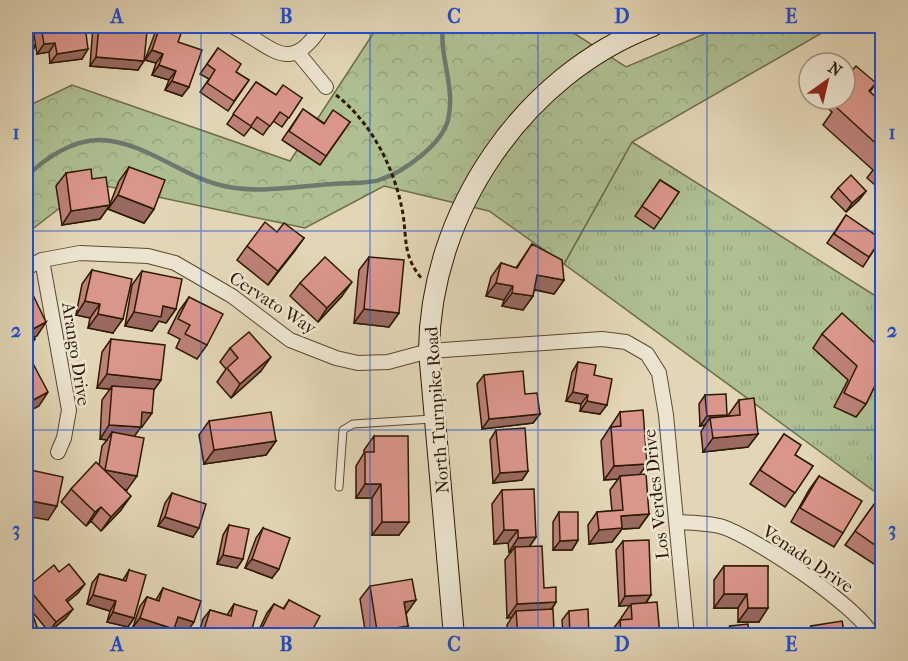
<svg xmlns="http://www.w3.org/2000/svg" width="908" height="661" font-family="'IM FELL French Canon',serif">
<defs>
<pattern id="grass-tufts" width="24" height="20" patternUnits="userSpaceOnUse" patternTransform="scale(1.5)"><rect width="24" height="20" fill="#aebf92"/><path d="M3 7l-1-3M5 7V3M7 7l1-3M15 17l-1-3M17 17v-4M19 17l1-3" fill="none" stroke="#96a47c"/></pattern>
<pattern id="forest-crowns" width="20" height="18" patternUnits="userSpaceOnUse" patternTransform="scale(1.5)"><rect width="20" height="18" fill="#aebf92"/><path d="M2 6a3 3 0 1 1 6 0M12 15a3 3 0 1 1 6 0" fill="none" stroke="#96a47c"/></pattern>
</defs>
<rect width="100%" height="100%" fill="#e2d6b6"/>
<filter id="stains"><feTurbulence type="fractalNoise" baseFrequency=".00333" numOctaves="4"/><feColorMatrix values="0 0 0 0 .2 0 0 0 0 .09 0 0 0 0 .02 0 0 0 .5 -.17"/></filter>
<radialGradient id="worn" r=".72"><stop offset=".6" stop-color="#630" stop-opacity="0"/><stop offset="1" stop-color="#630" stop-opacity=".3"/></radialGradient>
<path fill="url(#grass-tufts)" stroke="#6e6c49" stroke-width="1.5" d="M632 142 882 300V497L564 264Z"/>
<path fill="url(#forest-crowns)" stroke="#6e6c49" stroke-width="1.5" d="M378 26H563L626 67 723 26H834L632 142 564 264 489 211 384 186 305 228 92 183 26 234V107L72 85 290 161Z"/>
<g fill="none" stroke-linecap="round" stroke-linejoin="round">
<path stroke="#6e786e" stroke-width="4.5" d="M26 177C44 159 73 139 101 140 146 142 182 177 224 186 261 194 296 186 333 184 348 182 368 185 382 179 405 171 442 144 448 120 456 88 439 57 443 26"/>
<defs>
<path id="service" d="M339 487 343 430 353 424 432 419"/>
<g id="minor">
<path d="M232 26C274 47 289 77 322 26"/>
<path d="M298 53 326 87"/>
<path d="M42 260 69 410 64 438 58 452"/>
<path d="M26 268 42 260 80 253 148 256 175 263 232 296 290 340 336 358 358 363 388 362 429 351 602 339 626 342 647 354 659 373 666 415 687 636"/>
<path d="M677 522C692 523 710 523 723 527 757 539 856 605 873 636"/>
</g>
<path id="secondary" d="M454 636 429 351C430 213 523 75 653 26"/>
</defs>
<use href="#service" stroke="#5b492e" stroke-width="9"/>
<use href="#minor" stroke="#5b492e" stroke-width="16"/>
<use href="#secondary" stroke="#2e1a00" stroke-width="22"/>
<path stroke="#2e1a00" stroke-width="3" stroke-dasharray="4.5 3" stroke-linecap="butt" d="M336 95C372 123 395 169 403 214 407 241 403 256 422 279"/>
<use href="#service" stroke="#ece4d0" stroke-width="7"/>
<use href="#minor" stroke="#ece4d0" stroke-width="14"/>
<use href="#secondary" stroke="#ece4d0" stroke-width="20"/>
</g>
<g fill="#bc8178" stroke="#2e1a00" stroke-width="1.5">
<path d="M35 26H63L82 59 50 63 49 52 37 54 33 28Z"/>
<path d="M93 26H121V28L138 70 90 66Z"/>
<path d="M159 26H177L182 96 165 90 169 80 152 75 156 63 145 60 156 30Z"/>
<path d="M218 48 236 72 249 80 228 111 200 92 209 79 200 74Z"/>
<path d="M845 78 876 83 870 92 882 103V191L867 178 873 170 823 125 832 112 824 105 828 99H845Z"/>
<path d="M256 82 276 95 302 98 282 127 273 121 263 135 251 127 244 136 227 124Z"/>
<path d="M303 109 324 123 350 122 320 165 282 140Z"/>
<path d="M129 167 154 209 144 223 108 209 119 181Z"/>
<path d="M66 173 92 179 110 205 100 219 62 225 56 186Z"/>
<path d="M660 180 679 192 654 229 635 216Z"/>
<path d="M838 188 866 191 859 200 846 212 831 197Z"/>
<path d="M846 215 881 239 863 267 827 243Z"/>
<path d="M277 232 304 238 268 285 237 260 247 246Z"/>
<path d="M532 244 564 280 554 294 534 290 533 296 523 310 502 306 504 300 486 296 491 277 501 263 516 268Z"/>
<path d="M369 257 399 313 389 327 354 323 359 270Z"/>
<path d="M92 270 113 333 88 328 90 318 76 315 82 284Z"/>
<path d="M142 271 176 309 166 323 159 321 152 331 125 326 132 285Z"/>
<path d="M300 283 342 296 318 322 290 296Z"/>
<path d="M189 297 207 345 197 359 176 348 180 339 168 333 179 311Z"/>
<path d="M822 334 878 379 866 404 856 417 834 407 848 380 813 348Z"/>
<path d="M111 339 161 380 153 391 142 427 141 426 134 436 127 490 123 489 121 510 101 531 91 521 86 526 61 502 71 489 99 465 102 446 107 440 100 439 102 400 110 389 97 388 102 352Z"/>
<path d="M230 348 261 371 231 398 217 382 226 369 220 362Z"/>
<path d="M578 362 594 375 600 414 580 411 581 404 566 401 572 372Z"/>
<path d="M484 375 525 394 540 414 533 423 482 429 477 384Z"/>
<path d="M705 395 726 417 729 416V414L739 400 758 434 748 447 703 452 701 432 705 425 700 426 699 404Z"/>
<path d="M620 412 640 474 649 514 639 528 622 529 612 542 589 544 588 525 597 512 612 511 610 490 618 479 604 480 601 441Z"/>
<path d="M209 421 276 441 266 455 204 464 199 435Z"/>
<path d="M496 430 528 471 522 480 493 483 490 440Z"/>
<path d="M784 434 795 455 813 466 785 507 750 484Z"/>
<path d="M374 436 399 535H372V498H356V466L364 453V450Z"/>
<path d="M819 476 843 533 834 547 791 522 809 490Z"/>
<path d="M502 490 536 537 530 546 544 588 556 602 551 610 552 636H507V625L512 617 507 618 505 560 511 552H509L508 543 494 544 492 504Z"/>
<path d="M172 493 193 537 158 526 165 503Z"/>
<path d="M875 503 882 508V564L880 568 845 545Z"/>
<path d="M559 512 578 540 572 550H553V522Z"/>
<path d="M229 525 243 559 237 568 217 564 223 535Z"/>
<path d="M263 528 272 578 245 568 256 538Z"/>
<path d="M623 541 651 595 646 603 660 636H611L610 633 620 620H621V618L630 605 619 606 616 550Z"/>
<path d="M724 566H768L759 622H738V608H714V580Z"/>
<path d="M129 570 134 618 128 627 107 622 110 611 87 604 92 583 99 574 123 580Z"/>
<path d="M370 586 406 613 408 626 402 636H366L360 599Z"/>
<path d="M27 587 78 593 67 602 66 618 49 632 30 609 38 630 34 636H26L27 605 26 603V589Z"/>
<path d="M163 588 187 632 175 628 170 636H158L133 627 140 606 147 597 156 600Z"/>
<path d="M289 600 309 636H256L267 613 274 604 283 609Z"/>
<path d="M234 604 250 636H198L203 619 210 610 227 615Z"/>
<path d="M569 611 589 636H563L562 620Z"/>
<path d="M730 626 749 636H723Z"/>
<path d="M811 626 845 636H804Z"/>
</g>
<g fill="#996962" stroke="#2e1a00" stroke-width="1.5">
<path d="M55 43 49 52 37 54 44 44Z"/>
<path d="M35 47 29 56 26 58V52Z"/>
<path d="M88 49 82 59 50 63 57 54Z"/>
<path d="M152 50 163 54 156 63 145 60Z"/>
<path d="M96 57 144 61 138 70 90 66Z"/>
<path d="M159 65 176 71 169 80 152 75Z"/>
<path d="M172 81 189 87 182 96 165 90Z"/>
<path d="M866 191 859 200 846 212 852 203Z"/>
<path d="M118 195 154 209 144 223 108 209Z"/>
<path d="M110 205 100 219 62 225 71 211Z"/>
<path d="M304 238 294 252 268 285 278 271Z"/>
<path d="M537 275 564 280 554 294 528 288Z"/>
<path d="M352 282 342 296 318 322 327 308Z"/>
<path d="M496 283 513 286 504 300 486 296Z"/>
<path d="M512 293 533 296 523 310 502 306Z"/>
<path d="M85 301 100 304 90 318 76 315Z"/>
<path d="M163 306 176 309 166 323 159 321 152 331 125 326 134 312Z"/>
<path d="M364 309 399 313 389 327 354 323Z"/>
<path d="M98 314 123 319 113 333 88 328Z"/>
<path d="M46 322 37 336 26 341 31 330Z"/>
<path d="M35 339 26 352V344Z"/>
<path d="M271 357 261 371 231 398 240 384Z"/>
<path d="M107 374 161 380 151 394 112 386 110 389 97 388Z"/>
<path d="M48 392 39 406 26 413V404Z"/>
<path d="M573 392 588 395 581 404 566 401Z"/>
<path d="M587 401 607 405 600 414 580 411Z"/>
<path d="M142 412 152 413 142 427 132 426Z"/>
<path d="M540 414 533 423 482 429 489 419Z"/>
<path d="M727 415 720 425 710 418 705 425 700 426 707 416Z"/>
<path d="M109 425 141 427 131 441 112 432 107 440 100 439Z"/>
<path d="M758 434 748 447 703 452 713 438Z"/>
<path d="M276 441 266 455 204 464 214 450Z"/>
<path d="M647 464 638 477 620 476 618 479 604 480 614 466Z"/>
<path d="M105 470 137 476 127 490 96 484Z"/>
<path d="M528 471 522 480 493 483 500 473Z"/>
<path d="M365 484H381L372 498H356Z"/>
<path d="M131 496 121 510 101 531 111 517Z"/>
<path d="M26 500 57 506 48 520 26 516Z"/>
<path d="M101 507 91 521 86 526 95 512Z"/>
<path d="M649 514 639 528 622 529 612 542 589 544 599 530 621 516Z"/>
<path d="M165 517 199 528 193 537 158 526Z"/>
<path d="M382 522H409L399 535H372Z"/>
<path d="M504 530H518L508 543 494 544Z"/>
<path d="M536 537 526 551 515 547 511 552H509L518 538Z"/>
<path d="M578 540 572 550H553L560 541Z"/>
<path d="M223 555 243 559 237 568 217 564Z"/>
<path d="M252 559 279 569 272 578 245 568Z"/>
<path d="M85 584 78 593 59 609 66 600Z"/>
<path d="M724 594H747L738 608H714Z"/>
<path d="M93 595 116 601 110 611 87 604Z"/>
<path d="M651 595 644 605 619 606 625 596Z"/>
<path d="M416 600 406 614 404 602Z"/>
<path d="M556 602 547 616 516 611 512 617 507 618 517 604Z"/>
<path d="M748 608H768L759 622H738Z"/>
<path d="M73 609 66 618 49 632 56 622Z"/>
<path d="M113 612 134 618 128 627 107 622Z"/>
<path d="M178 617 194 622 187 632 171 627Z"/>
<path d="M140 618 174 629 170 636H158L133 627Z"/>
<path d="M408 626 402 636H374L377 631Z"/>
<path d="M38 630 34 636H26V634Z"/>
<path d="M554 632 552 636H541L543 633Z"/>
</g>
<g fill="#db968c" stroke="#2e1a00" stroke-width="1.5">
<path d="M41 26H85L88 49 57 54 55 43 44 44Z"/>
<path d="M99 26H121V28L147 31 144 61 96 57Z"/>
<path d="M160 26H177L183 28 178 42 202 50 189 87 172 81 176 71 159 65 163 54 152 50Z"/>
<path d="M26 28 35 47 26 52Z"/>
<path d="M218 48 241 64 236 72 249 80 234 101 207 83 215 70 207 64Z"/>
<path d="M856 66 876 83 869 91 882 103V149L836 107 843 99H845L846 95 845 94V78Z"/>
<path d="M256 82 276 95 283 85 302 98 289 118 280 112 270 126 257 117 251 126 233 114Z"/>
<path d="M303 109 324 124 333 110 350 122 326 156 289 131Z"/>
<path d="M129 167 165 180 154 209 118 195Z"/>
<path d="M91 169 92 179 106 177 110 205 71 211 66 173Z"/>
<path d="M851 175 866 191 852 203 838 188Z"/>
<path d="M660 180 679 192 661 219 642 206Z"/>
<path d="M846 215 881 239 869 257 834 234Z"/>
<path d="M265 222 277 232 284 223 304 238 278 271 247 246Z"/>
<path d="M532 244 562 260 564 280 537 275 533 296 512 293 513 286 496 283 501 263 517 268Z"/>
<path d="M325 257 352 282 327 308 300 283Z"/>
<path d="M369 257 404 260 399 313 364 309Z"/>
<path d="M92 270 132 279 123 319 98 314 100 304 85 301Z"/>
<path d="M142 271 182 279 176 309 163 306 161 317 134 312Z"/>
<path d="M32 293 46 322 31 330 35 339 26 344V296Z"/>
<path d="M189 297 223 314 207 345 185 334 190 325 178 319Z"/>
<path d="M842 313 875 343 880 338 882 340V371L866 404 844 393 857 366 822 334Z"/>
<path d="M249 332 271 357 240 384 227 368 238 358 230 348Z"/>
<path d="M111 339 165 345 161 380 107 374Z"/>
<path d="M30 358 48 392 26 404V361Z"/>
<path d="M578 362 596 365 594 375 612 379 607 405 587 401 588 395 573 392Z"/>
<path d="M523 371 525 394 537 393 540 414 489 419 484 375Z"/>
<path d="M112 386 154 389 152 413 142 412 141 427 109 425Z"/>
<path d="M726 394 727 415 707 416 705 395Z"/>
<path d="M754 398 758 434 713 438 710 418 740 415 739 400Z"/>
<path d="M643 410 647 464 614 466 611 427 621 426 620 412Z"/>
<path d="M271 412 276 441 214 450 209 421Z"/>
<path d="M525 428 528 471 500 473 496 430Z"/>
<path d="M112 432 144 438 137 476 105 470Z"/>
<path d="M784 434 801 445 795 455 813 466 795 493 760 470Z"/>
<path d="M374 436H408L409 522H382L381 484H365V452H374Z"/>
<path d="M26 450 31 456 26 461Z"/>
<path d="M96 462 131 496 111 517 101 507 95 512 71 489Z"/>
<path d="M26 469 63 477 57 506 26 500Z"/>
<path d="M646 474 649 514 621 516 622 528 599 530 597 512 623 510 620 476Z"/>
<path d="M819 476 862 501 843 533 800 508Z"/>
<path d="M534 489 536 537 518 538V530H504L502 490Z"/>
<path d="M172 493 206 504 199 528 165 517Z"/>
<path d="M875 503 882 508V550L855 531Z"/>
<path d="M559 512H578V540L560 541Z"/>
<path d="M229 525 249 529 243 559 223 555Z"/>
<path d="M263 528 290 538 279 569 252 559Z"/>
<path d="M649 540 651 595 625 596 623 541Z"/>
<path d="M542 546 544 588 556 587V602L517 604 515 547Z"/>
<path d="M69 564 85 584 66 600 73 609 56 622 27 587 54 565 59 572Z"/>
<path d="M724 566H768V608H748L747 594H724Z"/>
<path d="M129 570 146 575 134 618 113 612 116 601 93 595 99 574 126 581Z"/>
<path d="M412 579 416 600 404 602 408 626 377 631 370 586Z"/>
<path d="M163 588 201 601 194 622 178 617 174 629 140 618 147 597 159 601Z"/>
<path d="M289 600 320 616 309 636H258L274 604 284 609Z"/>
<path d="M657 602 660 636H621L620 620 632 619 631 604Z"/>
<path d="M29 604 38 630 26 634V605Z"/>
<path d="M234 604 257 611 250 636H210L203 633 210 610 231 616Z"/>
<path d="M553 609 554 632 543 633V636H518L516 611Z"/>
<path d="M588 609 589 635 570 636 569 611Z"/>
<path d="M842 621 845 636H812L811 626Z"/>
<path d="M748 624 749 636H731L730 626Z"/>
</g>
<path fill="none" stroke="#1d4ed8" stroke-width="1.5" stroke-opacity="0.55" d="M201 26V636M370 26V636M538 26V636M707 26V636M26 231H882M26 430H882"/>
<g text-anchor="middle" stroke-width="5" stroke-linejoin="round" paint-order="stroke">
<g font-size="18" fill="#2e1a00" stroke="#ece4d0">
<text transform="translate(273 303) rotate(33)" y="6">Cervato Way</text>
<text transform="translate(76 354) rotate(81)" y="6">Arango Drive</text>
<text transform="translate(437 410) rotate(-94)" y="6">North Turnpike Road</text>
<text transform="translate(656 494) rotate(-96)" y="6">Los Verdes Drive</text>
<text transform="translate(808 559) rotate(34)" y="6">Venado Drive</text>
</g>
</g>
<rect width="908" height="661" fill="none" stroke="#e2d6b6" stroke-width="66"/>
<g transform="translate(827 81) rotate(34)"><circle r="28" fill="#ece4d0" stroke="#a0937d" stroke-width="1.5"/>
<path d="M0-4.5L10 22L0 15L-10 22Z" fill="#8f2418"/>
<text y="-9" font-size="16" font-weight="bold" text-anchor="middle" fill="#2e1a00">N</text>
</g>
<rect x="33" y="33" width="842" height="595" fill="none" stroke="#1d4ed8" stroke-width="2"/>
<g font-size="20" text-anchor="middle" font-weight="bold" fill="#1d4ed8">
<text x="117" y="23">A</text>
<text x="286" y="23">B</text>
<text x="454" y="23">C</text>
<text x="622" y="23">D</text>
<text x="791" y="23">E</text>
<text x="16" y="139">1</text>
<text x="892" y="139">1</text>
<text x="16" y="337">2</text>
<text x="892" y="337">2</text>
<text x="16" y="536">3</text>
<text x="892" y="536">3</text>
<text x="117" y="651">A</text>
<text x="286" y="651">B</text>
<text x="454" y="651">C</text>
<text x="622" y="651">D</text>
<text x="791" y="651">E</text>
</g>
<rect width="100%" height="100%" filter="url(#stains)"/>
<rect width="100%" height="100%" fill="url(#worn)"/>
</svg>
